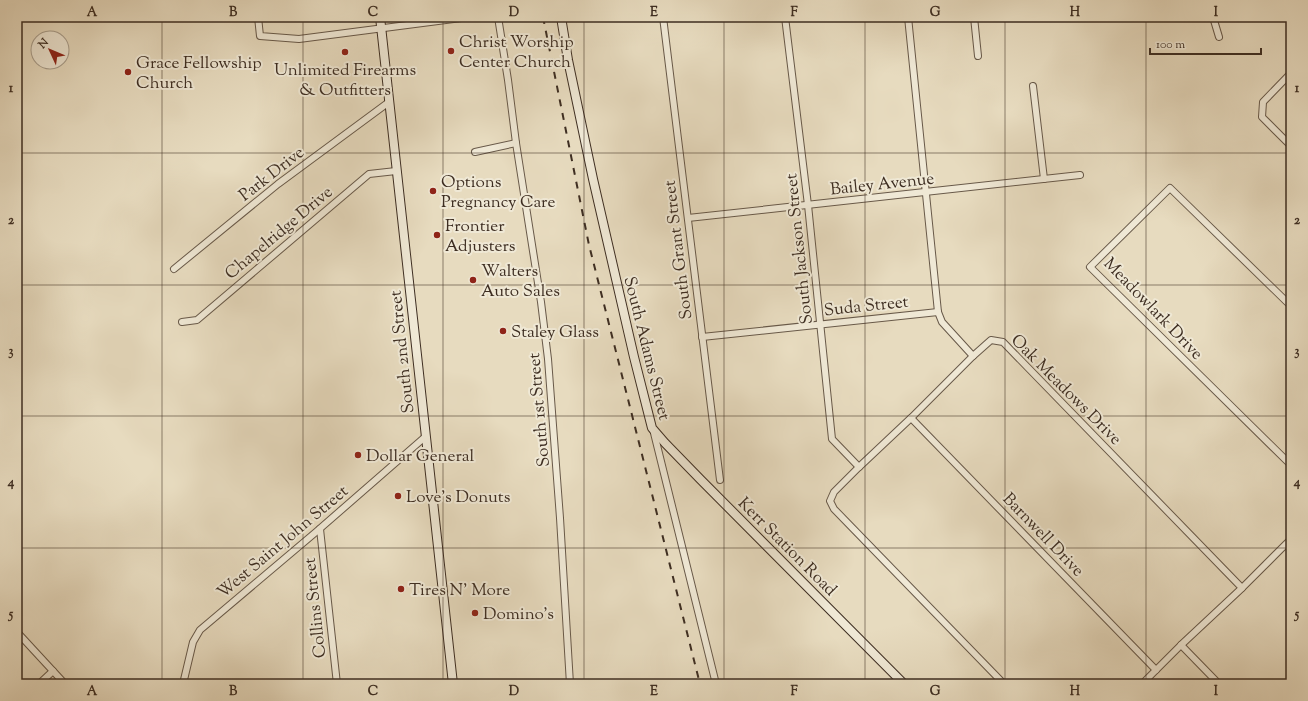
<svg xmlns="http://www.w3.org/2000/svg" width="1308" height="701" font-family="'Sorts Mill Goudy',serif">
<rect width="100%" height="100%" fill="#e7dbbf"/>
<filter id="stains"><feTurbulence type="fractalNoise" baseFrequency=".005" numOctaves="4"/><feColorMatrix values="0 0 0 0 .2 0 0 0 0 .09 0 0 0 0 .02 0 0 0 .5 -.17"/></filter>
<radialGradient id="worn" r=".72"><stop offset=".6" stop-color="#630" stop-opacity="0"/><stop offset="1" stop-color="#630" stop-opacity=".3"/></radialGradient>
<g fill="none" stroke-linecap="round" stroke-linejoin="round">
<defs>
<g id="street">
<path d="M258 17 260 36 299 39 469 17"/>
<path d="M498 17 508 80 516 143 541 302 548 359 560 518 570 684"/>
<path d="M663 17 720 480"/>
<path d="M785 17 808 205 832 439 859 467"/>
<path d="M908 17 938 312 942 322 973 356"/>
<path d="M974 17 978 56"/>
<path d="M1213 17 1219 37"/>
<path d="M1291 73 1263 102 1262 117 1291 146"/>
<path d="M1033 86 1044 179"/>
<path d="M475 152 516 143"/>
<path d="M688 218 1080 175"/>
<path d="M174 269 278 184 389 102"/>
<path d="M1291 306 1170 188 1090 267 1291 465"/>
<path d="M182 322 197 320 369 174 396 171"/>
<path d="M702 337 938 312"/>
<path d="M911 418 1156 670"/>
<path d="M653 429 716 684"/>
<path d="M320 529 337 684"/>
<path d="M1242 588 1291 539"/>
<path d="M17 632 65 684"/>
<path d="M1181 645 1219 684"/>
<path d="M39 684 53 671"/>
<path d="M183 684 193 642 200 630 316 532 425 437"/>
<path d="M1004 684 834 509 830 501 834 492 859 467 911 418 973 356 991 340 1003 342 1242 588 1181 645 1142 684"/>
</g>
<g id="secondary">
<path d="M380 17 453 684"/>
<path d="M561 17 568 60 593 179 634 357 652 428 665 443 701 480 904 684"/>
</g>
</defs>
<use href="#street" stroke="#685949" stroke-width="8"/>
<use href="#secondary" stroke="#3e2e22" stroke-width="10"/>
<use href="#street" stroke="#efe8d5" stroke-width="6"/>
<use href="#secondary" stroke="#efe8d5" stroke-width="8"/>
<path stroke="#3e2e22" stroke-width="2" stroke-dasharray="7 7" stroke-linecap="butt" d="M543 17 589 245 700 684"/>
</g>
<path fill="none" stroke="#3e2e22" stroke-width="1" stroke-opacity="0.55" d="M162 17V684M303 17V684M443 17V684M584 17V684M724 17V684M865 17V684M1005 17V684M1146 17V684M17 153H1291M17 285H1291M17 416H1291M17 548H1291"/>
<g fill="#8f2418" stroke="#efe8d5" stroke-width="1.5">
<circle cx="451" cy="51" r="4"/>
<circle cx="345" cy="52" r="4"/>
<circle cx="128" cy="72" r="4"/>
<circle cx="433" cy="191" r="4"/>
<circle cx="437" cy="235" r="4"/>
<circle cx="473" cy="280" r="4"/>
<circle cx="503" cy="331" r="4"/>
<circle cx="358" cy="455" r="4"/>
<circle cx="398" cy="496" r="4"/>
<circle cx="401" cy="589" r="4"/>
<circle cx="475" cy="613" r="4"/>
</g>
<g text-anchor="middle" stroke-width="4" stroke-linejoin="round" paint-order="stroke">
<g font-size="17" fill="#3e2e22" stroke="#efe8d5" text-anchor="start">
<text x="459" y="47">Christ Worship<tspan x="459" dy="20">Center Church</tspan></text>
<text x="136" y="68">Grace Fellowship<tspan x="136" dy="20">Church</tspan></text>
<text x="345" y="75" text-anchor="middle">Unlimited Firearms<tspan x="345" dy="20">&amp; Outfitters</tspan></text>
<text x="441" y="187">Options<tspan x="441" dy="20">Pregnancy Care</tspan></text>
<text x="445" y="231">Frontier<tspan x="445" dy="20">Adjusters</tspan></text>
<text x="481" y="276">Walters<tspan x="481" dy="20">Auto Sales</tspan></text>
<text x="511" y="337">Staley Glass</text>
<text x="366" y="461">Dollar General</text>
<text x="406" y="502">Love's Donuts</text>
<text x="409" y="595">Tires N' More</text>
<text x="483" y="619">Domino's</text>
</g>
<g font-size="17" fill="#3e2e22" stroke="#efe8d5">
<text transform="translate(271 173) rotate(-38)" y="6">Park Drive</text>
<text transform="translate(882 183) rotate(-6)" y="6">Bailey Avenue</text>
<text transform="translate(278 232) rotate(-40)" y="6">Chapelridge Drive</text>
<text transform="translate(798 249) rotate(-96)" y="6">South Jackson Street</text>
<text transform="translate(677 250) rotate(-97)" y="6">South Grant Street</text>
<text transform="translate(866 305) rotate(-6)" y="6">Suda Street</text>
<text transform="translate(1154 308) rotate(46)" y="6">Meadowlark Drive</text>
<text transform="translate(648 348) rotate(76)" y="6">South Adams Street</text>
<text transform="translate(401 352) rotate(-96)" y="6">South 2nd Street</text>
<text transform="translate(1067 389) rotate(45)" y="6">Oak Meadows Drive</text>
<text transform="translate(538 410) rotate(-95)" y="6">South 1st Street</text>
<text transform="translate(1044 534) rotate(46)" y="6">Barnwell Drive</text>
<text transform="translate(282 541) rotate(-40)" y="6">West Saint John Street</text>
<text transform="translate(788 546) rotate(45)" y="6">Kerr Station Road</text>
<text transform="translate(314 608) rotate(-96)" y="6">Collins Street</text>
</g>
</g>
<rect width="1308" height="701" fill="none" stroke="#e7dbbf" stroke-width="44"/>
<g transform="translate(50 50) rotate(314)"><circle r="19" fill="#efe8d5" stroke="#a89e8d"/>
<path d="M0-3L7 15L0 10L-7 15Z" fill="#8f2418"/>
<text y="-6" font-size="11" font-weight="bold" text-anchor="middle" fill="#3e2e22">N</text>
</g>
<path d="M1150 48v6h111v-6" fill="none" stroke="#3e2e22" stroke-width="2"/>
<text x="1156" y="48" font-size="12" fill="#3e2e22" stroke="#efe8d5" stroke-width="3" paint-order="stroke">100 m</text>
<rect x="22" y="22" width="1264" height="657" fill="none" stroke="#3e2e22" stroke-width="1.5"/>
<g font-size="13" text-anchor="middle" font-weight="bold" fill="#3e2e22">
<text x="92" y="16">A</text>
<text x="233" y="16">B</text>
<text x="373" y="16">C</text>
<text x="514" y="16">D</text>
<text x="654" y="16">E</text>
<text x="794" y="16">F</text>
<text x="935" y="16">G</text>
<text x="1075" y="16">H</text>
<text x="1216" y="16">I</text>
<text x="11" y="92">1</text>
<text x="1297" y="92">1</text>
<text x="11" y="224">2</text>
<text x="1297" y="224">2</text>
<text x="11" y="355">3</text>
<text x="1297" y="355">3</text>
<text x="11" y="486">4</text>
<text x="1297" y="486">4</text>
<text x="11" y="618">5</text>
<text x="1297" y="618">5</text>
<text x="92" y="695">A</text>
<text x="233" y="695">B</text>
<text x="373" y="695">C</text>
<text x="514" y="695">D</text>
<text x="654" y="695">E</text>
<text x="794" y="695">F</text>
<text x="935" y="695">G</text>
<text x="1075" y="695">H</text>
<text x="1216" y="695">I</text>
</g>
<rect width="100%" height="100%" filter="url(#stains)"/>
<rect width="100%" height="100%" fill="url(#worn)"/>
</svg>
